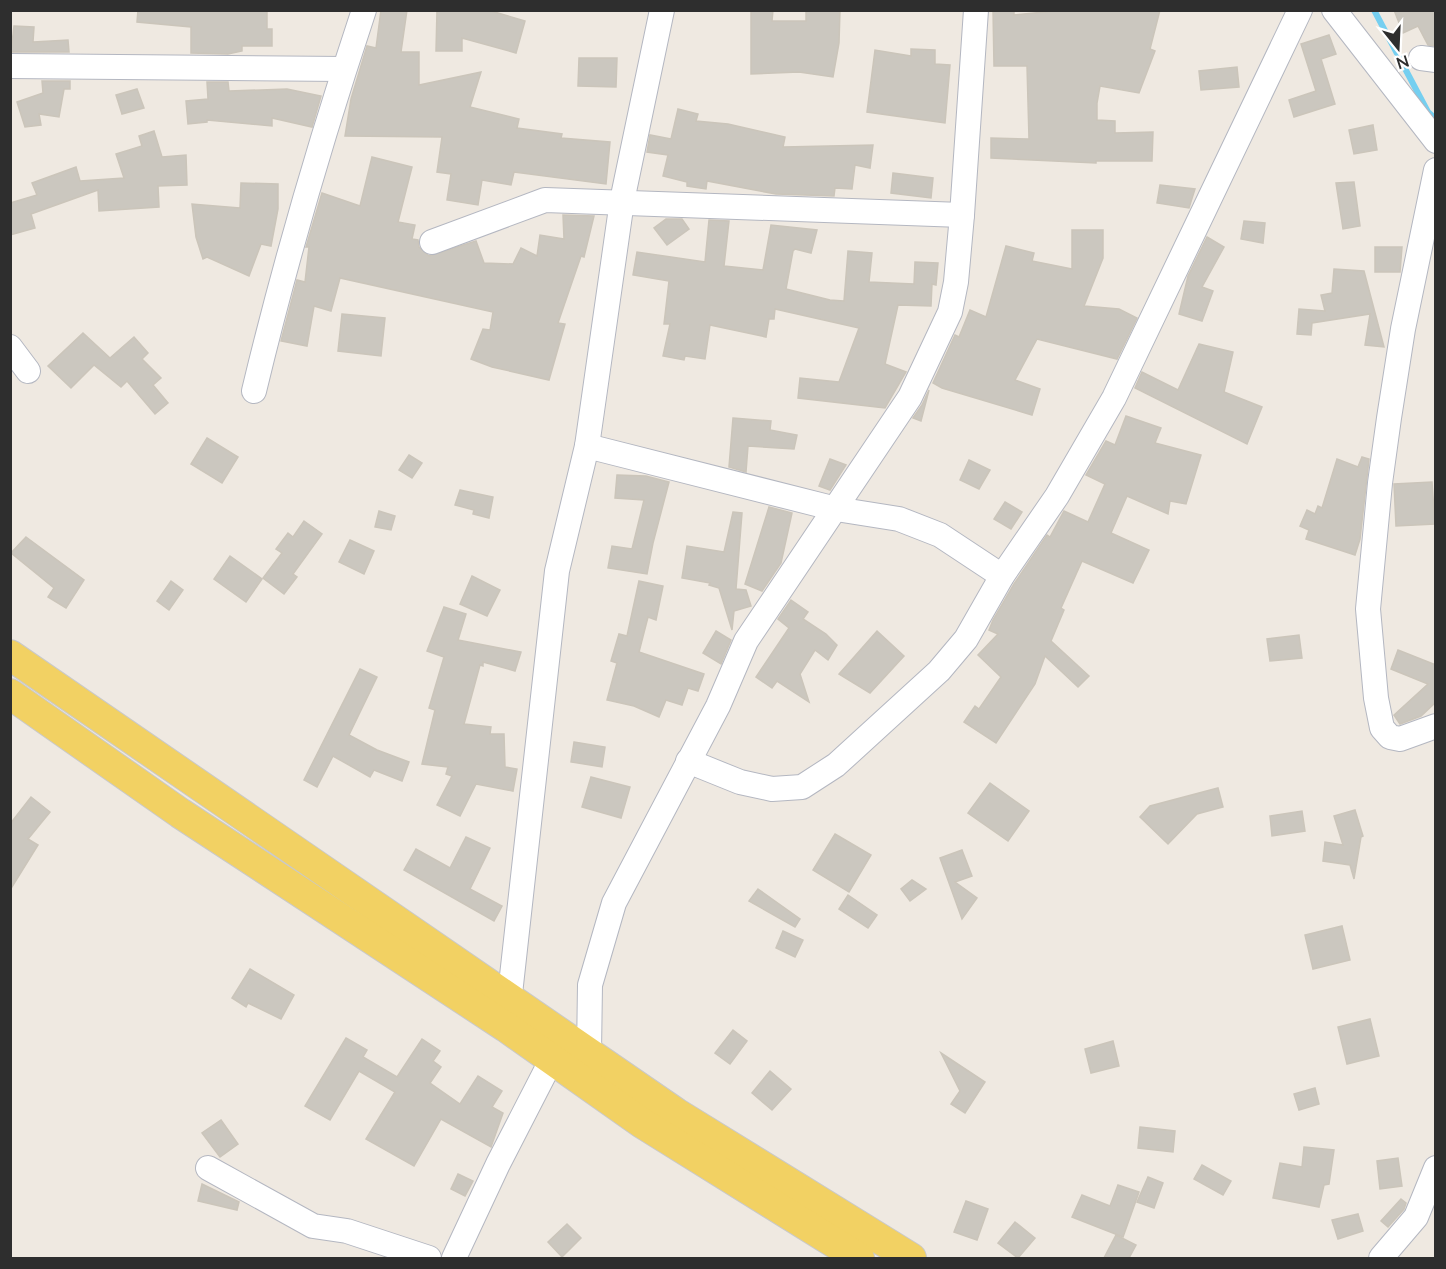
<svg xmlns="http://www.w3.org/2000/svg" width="1446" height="1269" font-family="Lato,sans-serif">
<rect width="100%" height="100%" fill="#efe9e1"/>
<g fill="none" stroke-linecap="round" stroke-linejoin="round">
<path stroke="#75cff0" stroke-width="6" d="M1374 10 1428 112 1436 119"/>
</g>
<g fill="#cbc7bf" stroke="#cbc5ba" stroke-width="1.5">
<path d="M138 10H267V29H272V46H242V51L228 54 191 53V27L137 22Z"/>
<path d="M381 10H407L401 52H419V85L481 72 470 107 519 119 517 128 562 134 561 138 610 142 606 184 514 172 511 185 482 180 478 205 447 200 451 174 437 172 442 137 345 136 351 99 367 46 376 48Z"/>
<path d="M437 10H488L525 21 516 53 462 38V51H436Z"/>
<path d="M751 10H773L772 21H806V10H840L839 43 833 77 799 72 751 74Z"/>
<path d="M993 10H1014V15L1065 10H1160L1150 49 1155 51 1139 93 1100 86 1097 103V120L1115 121V133L1153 132 1152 161H1096V163L991 158V138L1029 139 1027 66H994Z"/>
<path d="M1394 10H1436V46L1428 45 1418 26 1403 33Z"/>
<path d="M14 26 34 27 33 42 68 40 69 52H11Z"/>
<path d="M1329 35 1336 54 1321 59 1335 104 1294 117 1289 100 1316 91 1301 44Z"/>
<path d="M911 49 935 50V64L950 65 945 123 867 112 875 50 911 56Z"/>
<path d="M579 58H617L616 87 578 86Z"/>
<path d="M1237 67 1239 87 1201 90 1199 71Z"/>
<path d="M42 81H70V89H64L59 117 39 114 41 125 25 127 17 102 43 93Z"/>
<path d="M207 82H228L229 91 287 89 321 96 312 127 272 118V126L207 120V122L188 124 186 101 208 99Z"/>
<path d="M137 89 144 108 122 114 116 95Z"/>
<path d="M678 109 698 114 696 121 728 124 785 137 783 147 873 145 870 168 855 165 852 189 835 188 834 196 776 194 707 181 706 189 687 186V182L663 176 668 155 647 152 650 135 671 139Z"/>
<path d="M1373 125 1377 150 1354 154 1349 130Z"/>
<path d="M154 131 162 157 186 155 187 185 158 186 159 207 99 211 98 190 31 214 35 228 10 235V203L37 195 32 183 76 167 80 181 124 178 116 154 142 146 139 136Z"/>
<path d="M372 157 412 167 398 222 415 225 412 239 418 240 419 247 429 256 476 241 484 263 513 264 521 248 537 256 540 235 564 239 563 215 594 216 584 257 581 256 558 323 565 324 549 380 492 367 471 359 483 329 490 330 493 312 340 278 331 311 314 306 307 346 281 341 297 280 305 282 309 247H306L322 193 360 206Z"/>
<path d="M893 173 933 178 931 198 891 193Z"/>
<path d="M1354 182 1360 226 1343 229 1336 183Z"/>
<path d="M241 183 278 184V209L271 246 261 244 249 276 207 257 203 259 196 237 192 204 240 208Z"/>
<path d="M1160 185 1195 189 1189 208 1157 203Z"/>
<path d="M666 219H682L689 229 667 245 654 228Z"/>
<path d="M709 220 729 221 724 266 763 270 771 225 817 230 811 253 795 249 793 251 786 289 830 300 844 301 848 251 872 253 869 282 914 284 915 262 938 263 936 285 932 284 931 306 898 305 885 364 906 372 885 408 798 398 800 378 839 382 859 328 775 309 774 319H769L766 337 710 325 705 359 685 356 684 360 663 356 670 324H664L669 281 633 275 637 252 705 262Z"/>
<path d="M1244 221 1265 223 1263 243 1241 239Z"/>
<path d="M1072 230H1103V258L1084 306 1119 309 1137 318 1117 359 1037 339 1015 380 1040 389 1032 415 942 388 933 383 955 335 959 337 970 310 986 317 1006 246 1034 253 1032 261 1072 269Z"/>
<path d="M1207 237 1224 247 1202 287 1213 291 1202 321 1179 314 1188 276Z"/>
<path d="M1375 247H1402L1400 272H1375Z"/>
<path d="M1334 269 1364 271 1384 347 1365 345 1370 314 1312 323 1311 335 1297 334 1299 309 1325 311 1321 295 1332 293Z"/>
<path d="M342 314 385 318 381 356 338 351Z"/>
<path d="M83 333 110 358 134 337 148 353 142 359 161 378 153 385 168 403 155 414 127 381 121 387 94 365 71 388 48 366Z"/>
<path d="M1199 344 1233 352 1224 392 1262 407 1247 444 1135 388 1142 372 1178 390Z"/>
<path d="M929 390 921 421 913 418 922 405Z"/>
<path d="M1126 416 1161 428 1155 443 1201 455 1186 504 1170 501 1168 514 1127 496 1111 533 1149 550 1133 583 1082 561 1061 608 1064 610 1051 641 1089 676 1078 687 1045 656 1035 684 996 743 964 722 975 706 979 709 1001 677 978 655 998 634 989 630 993 620 1014 584 1047 535 1050 537 1064 511 1088 522 1105 484 1086 475 1106 441 1115 445Z"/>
<path d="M733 418 771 421 770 430 797 435 794 449 748 446 746 472 729 467Z"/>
<path d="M207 438 238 457 222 483 191 464Z"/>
<path d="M409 455 422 463 412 478 399 470Z"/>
<path d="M1362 457 1369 459 1360 539 1355 555 1306 539 1309 530 1300 526 1307 510 1315 514 1318 506 1322 508 1337 459 1358 467Z"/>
<path d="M830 459 846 465 830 490 819 486Z"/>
<path d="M969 460 990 470 979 489 960 480Z"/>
<path d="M617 475 646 476 669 482 653 543 647 574 608 568 612 546 632 549 644 500 615 498Z"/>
<path d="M1432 482 1435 524 1396 526 1394 484Z"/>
<path d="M460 490 493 497 489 518 473 514 474 510 455 505Z"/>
<path d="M1005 502 1022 512 1011 529 994 519Z"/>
<path d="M769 507 792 513 781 563 762 591 745 584Z"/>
<path d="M379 511 395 516 391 530 375 527Z"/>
<path d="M733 512 742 513 736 589 746 590 751 606 734 611 732 630 719 588 709 585 710 583 682 578 687 546 724 552Z"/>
<path d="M304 521 322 534 293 574 297 577 284 594 263 578 282 553 276 549 288 533 293 537Z"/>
<path d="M26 537 84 580 66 608 48 597 54 588 11 553Z"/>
<path d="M350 540 374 551 364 574 339 562Z"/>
<path d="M230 556 262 579 246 602 214 579Z"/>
<path d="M472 576 500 590 487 616 460 604Z"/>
<path d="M171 581 183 590 169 610 157 601Z"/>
<path d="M639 581 663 586 656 620 648 617 639 652 704 674 698 691 688 688 682 705 666 700 659 717 634 706 607 700 617 663 611 661 619 634 627 636Z"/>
<path d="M791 600 808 612 803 619 826 634 837 645 828 660 815 650 800 674 809 702 777 681 772 688 756 677 789 628 778 619Z"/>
<path d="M444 607 466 614 458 640 521 652 515 671 483 662V666L480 665 464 724 491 727 490 734H504L505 767 517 769 513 791 476 784 460 816 437 805 452 776 446 774 448 767 422 764 435 710 429 708 444 657 427 651Z"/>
<path d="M716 631 731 640 721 664 703 653Z"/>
<path d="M877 631 904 656 870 693 839 674Z"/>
<path d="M1299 635 1302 658 1270 661 1267 639Z"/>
<path d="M1398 650 1436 665 1435 703 1421 716 1400 724 1394 715 1428 684 1391 669Z"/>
<path d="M360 669 377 677 349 735 377 750 409 762 402 781 374 770 370 777 333 756 317 787 304 780Z"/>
<path d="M574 742 605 747 602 767 571 762Z"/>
<path d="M591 777 630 787 621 818 582 807Z"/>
<path d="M990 783 1029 811 1008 841 968 813Z"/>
<path d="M1218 788 1223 807 1197 814 1168 844 1140 817 1150 806Z"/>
<path d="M31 797 50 812 28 839 38 845 10 890V824Z"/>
<path d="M1355 810 1363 836 1361 837 1354 879 1350 865 1323 861 1325 842 1343 845 1334 816Z"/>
<path d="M1302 811 1305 831 1272 836 1270 816Z"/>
<path d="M835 834 871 855 849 892 813 870Z"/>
<path d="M466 837 490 848 470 889 502 906 494 921 404 870 416 849 450 868Z"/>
<path d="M962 850 972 876 955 882 977 898 962 919 940 858Z"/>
<path d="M912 880 926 889 910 901 901 889Z"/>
<path d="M758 889 800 919 795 927 749 901Z"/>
<path d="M848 895 877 915 868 928 839 909Z"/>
<path d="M1342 926 1350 960 1313 969 1305 935Z"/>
<path d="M783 931 803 940 795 957 776 948Z"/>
<path d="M250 969 294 995 281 1019 248 1003 246 1007 232 998Z"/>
<path d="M1370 1019 1379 1056 1347 1064 1338 1027Z"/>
<path d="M733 1030 747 1041 730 1064 715 1053Z"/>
<path d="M346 1038 367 1050 363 1057 397 1077 422 1039 440 1051 433 1061 441 1067 430 1083 460 1104 478 1076 502 1091 492 1107 503 1113 491 1147 441 1119 414 1166 366 1139 395 1092 359 1071 330 1120 305 1106Z"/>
<path d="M1113 1041 1119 1066 1091 1073 1085 1049Z"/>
<path d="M941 1053 985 1082 965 1113 951 1104 960 1091Z"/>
<path d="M770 1071 791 1089 772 1110 752 1093Z"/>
<path d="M1315 1088 1319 1104 1299 1110 1294 1094Z"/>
<path d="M221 1120 238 1144 220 1157 202 1133Z"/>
<path d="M1140 1127 1175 1131 1173 1152 1138 1148Z"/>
<path d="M1304 1147 1334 1150 1329 1184 1324 1185 1319 1207 1273 1198 1280 1163 1302 1167Z"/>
<path d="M1398 1158 1402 1186 1380 1189 1377 1161Z"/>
<path d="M1202 1165 1231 1181 1223 1195 1194 1179Z"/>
<path d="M458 1174 473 1181 465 1196 451 1189Z"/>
<path d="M1148 1177 1163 1183 1154 1208 1137 1202Z"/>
<path d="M202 1184 239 1202 237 1210 198 1201Z"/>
<path d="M1118 1185 1139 1192 1123 1237 1072 1217 1082 1195 1110 1206Z"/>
<path d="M1401 1199 1406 1203 1404 1209 1388 1227 1381 1221Z"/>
<path d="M966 1201 988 1209 977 1240 954 1232Z"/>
<path d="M1358 1214 1363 1231 1338 1239 1332 1220Z"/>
<path d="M1015 1222 1035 1238 1018 1258 998 1243Z"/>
<path d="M567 1224 581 1238 562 1257 548 1242Z"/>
<path d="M1116 1235 1136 1245 1129 1258H1104Z"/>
</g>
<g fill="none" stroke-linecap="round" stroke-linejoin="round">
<defs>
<g id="minor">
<path d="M1334 10 1436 141"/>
<path d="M1421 58 1436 60"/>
<path d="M10 66 344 69"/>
<path d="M1436 170 1403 329 1389 418 1380 483 1368 609 1376 698 1382 728 1390 737 1400 739 1436 726"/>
<path d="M432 242 545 200 962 215"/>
<path d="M10 347 28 371"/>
<path d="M254 391C285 262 322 136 364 10"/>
<path d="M587 446 836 509 899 519 940 535 1002 576"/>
<path d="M688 761 740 782 772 789 802 787 836 765 939 671 966 639 1002 576 1057 496 1114 398 1300 10"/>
<path d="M508 1012 557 571 587 446 622 201 662 10"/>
<path d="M589 1052 590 985 614 903 718 706 746 641 910 397 950 312 956 282 962 215 976 10"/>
<path d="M208 1168 313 1226 347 1231 429 1258"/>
<path d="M454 1258 498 1164 552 1059"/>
<path d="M1381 1258 1416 1217 1436 1168"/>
</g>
<g id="major">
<path d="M10 655 676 1113 911 1258"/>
<path d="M10 694 180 813 506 1027 642 1123 859 1258"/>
</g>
</defs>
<use href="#minor" stroke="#b4b7c1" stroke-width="26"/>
<use href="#major" stroke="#c9c9c9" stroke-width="32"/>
<use href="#minor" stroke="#fff" stroke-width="24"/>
<use href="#major" stroke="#f2d163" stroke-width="30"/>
</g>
<rect width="1446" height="1269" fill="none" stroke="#2e2e2e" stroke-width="24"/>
<g transform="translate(1398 48) rotate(162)" stroke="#ffffff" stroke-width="4.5" paint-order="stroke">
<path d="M0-4.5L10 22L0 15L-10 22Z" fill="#2e2e2e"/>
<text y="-9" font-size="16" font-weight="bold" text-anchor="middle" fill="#2e2e2e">N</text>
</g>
</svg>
